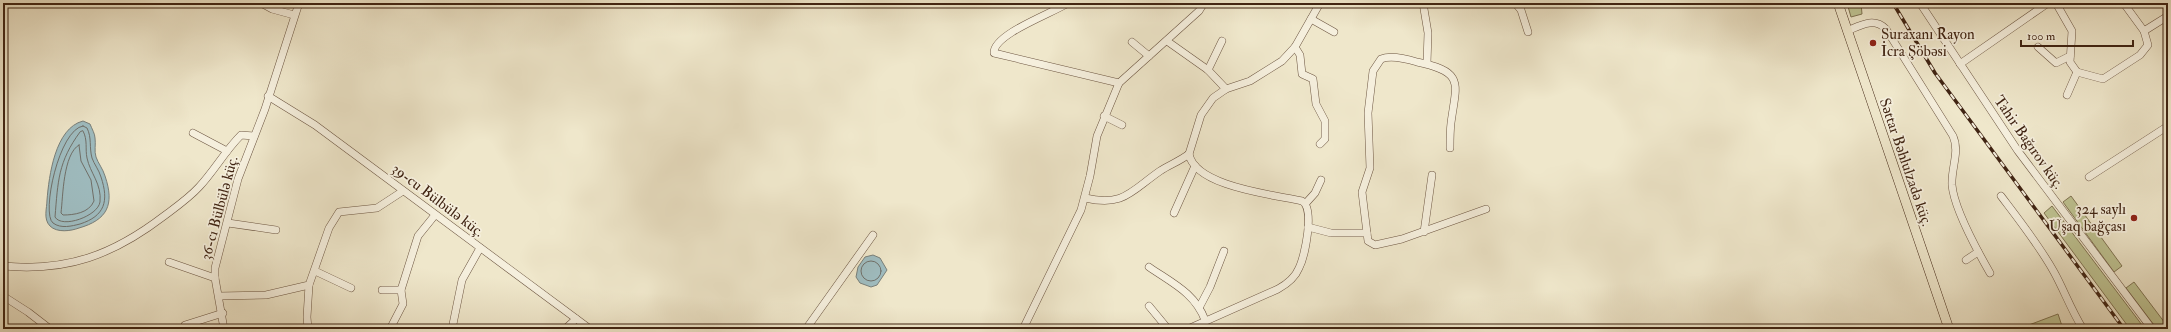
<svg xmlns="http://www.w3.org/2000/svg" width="2171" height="332" font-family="'IM FELL Double Pica',serif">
<rect width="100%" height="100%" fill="#efe7cb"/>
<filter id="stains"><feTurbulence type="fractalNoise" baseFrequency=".005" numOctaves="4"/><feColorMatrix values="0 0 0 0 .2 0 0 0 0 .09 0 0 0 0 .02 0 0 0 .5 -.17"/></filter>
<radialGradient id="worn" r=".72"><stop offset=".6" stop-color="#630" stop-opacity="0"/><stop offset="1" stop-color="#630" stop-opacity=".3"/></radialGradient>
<g fill="#bfc493" stroke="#807453">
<path d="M1847 3H1861L1862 14 1851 17Z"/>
<path d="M2071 196 2122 266 2114 272 2063 202Z"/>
<path d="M2052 206 2145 329H2130L2044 213Z"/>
<path d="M2134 282 2168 327V329H2157L2126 288Z"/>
<path d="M2058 314 2063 329H2022L2021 328Z"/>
</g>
<g fill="#9fbdc1" stroke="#79807b">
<path d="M83 121 90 124C92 129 95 134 95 138 96 144 94 151 96 157 98 163 103 169 105 176 115 205 107 220 79 228 71 231 57 233 50 226 43 219 47 208 47 200 49 176 55 128 83 121Z"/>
<path d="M873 255 880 258 887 270 877 285 871 287 860 283 856 277 858 267 865 257Z"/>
</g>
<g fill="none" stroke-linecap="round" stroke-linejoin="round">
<g stroke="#70706a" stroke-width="1">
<path d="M83 126 87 128C92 138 89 147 92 158 94 164 99 170 101 177 109 201 105 216 80 224 72 226 61 229 53 223 41 214 59 129 83 126Z"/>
<path d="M83 131C88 140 85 149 87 158 90 173 102 184 100 202 98 216 62 229 55 217 58 181 58 162 80 132Z"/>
<path d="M79 145 81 161 91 180 94 201C89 213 74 215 63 215L61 213C63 197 63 154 79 145Z"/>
<circle cx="871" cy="271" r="10"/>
</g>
<defs>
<g id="minor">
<path d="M261 3 272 9 294 15"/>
<path d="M1068 3C1053 13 993 34 994 53L1119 83"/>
<path d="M1423 3 1428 33 1427 63"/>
<path d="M1515 3 1521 10 1528 32"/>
<path d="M1920 3 2018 151 2152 329"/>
<path d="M2056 3 2072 31 2070 62 2077 72 2103 79 2140 55 2148 45 2144 31 2168 16"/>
<path d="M2125 5 2144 31"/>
<path d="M1311 19 1334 32"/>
<path d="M1847 31C1861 25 1874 17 1886 29L1953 136C1960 152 1951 168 1952 185 1954 208 1978 252 1990 273"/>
<path d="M1167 41 1208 70 1226 89"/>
<path d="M1132 42 1149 56"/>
<path d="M1295 47 1300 55 1302 74 1313 79 1316 104 1325 121V139L1320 144"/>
<path d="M2038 47 2056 63 2070 56"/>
<path d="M1960 64 2048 3"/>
<path d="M1208 70 1222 41"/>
<path d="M2067 95 2077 72"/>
<path d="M268 96 315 125 590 329"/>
<path d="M1104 116 1122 125"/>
<path d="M193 133 227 151"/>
<path d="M2089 177 2168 126"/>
<path d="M2001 196C2020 221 2039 245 2054 272 2064 290 2071 310 2083 329"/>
<path d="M1085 198C1124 207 1131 191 1160 171 1169 165 1180 161 1189 154L1201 115 1213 98 1226 89 1250 81 1282 61 1295 47 1320 3"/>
<path d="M1306 203 1315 193 1321 180"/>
<path d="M1174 213 1195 166"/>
<path d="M228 223 276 230"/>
<path d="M1308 227 1331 233H1367L1368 241 1375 245 1402 239 1486 209"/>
<path d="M1424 232 1432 175"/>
<path d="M1367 233 1362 192 1370 168 1368 113 1373 71 1381 59C1391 55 1407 59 1417 62 1466 72 1456 84 1451 123 1450 131 1450 140 1450 148"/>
<path d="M1966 260 1978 252"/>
<path d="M169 262 215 278"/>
<path d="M3 266C67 272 113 255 164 216 176 207 189 198 199 187 214 171 225 151 241 135L254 136"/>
<path d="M1149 267C1172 283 1195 293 1205 320"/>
<path d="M315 271 351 288"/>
<path d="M382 290H401"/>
<path d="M3 296 28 312 50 329"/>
<path d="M219 296 266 295 309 285 329 228 339 212 377 208 403 191"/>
<path d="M1149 306 1168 329"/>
<path d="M1200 306 1210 287 1224 251"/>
<path d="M185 325 223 313"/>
<path d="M224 329 215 278V268L238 179 265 109 299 3"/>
<path d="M308 329 307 317 309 285"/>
<path d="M390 329 403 304 401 290 418 236 435 215"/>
<path d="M452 329 462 280 480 248"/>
<path d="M565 329 576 319"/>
<path d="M806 329 873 235"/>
<path d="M1023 329 1081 210 1090 176 1097 136 1119 83 1199 11 1204 3"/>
<path d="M1188 329 1278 289C1287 284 1295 278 1299 268 1305 256 1315 208 1302 201 1276 195 1195 187 1189 154"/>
</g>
<path id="major" d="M1838 3 1949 329"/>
</defs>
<use href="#minor" stroke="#6c5541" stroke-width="8"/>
<use href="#major" stroke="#402413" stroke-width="10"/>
<use href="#minor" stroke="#f5efdd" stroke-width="7"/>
<use href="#major" stroke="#efe7cb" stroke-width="9"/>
<defs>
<path id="rail" d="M1893 3 1935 73 2124 329"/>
</defs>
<use href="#rail" stroke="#402413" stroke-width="3.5"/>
<use href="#rail" stroke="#f5efdd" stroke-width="2" stroke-dasharray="6" stroke-linecap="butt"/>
</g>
<g fill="#8f2418" stroke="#f5efdd" stroke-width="1.5">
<circle cx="1873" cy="43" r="4"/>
<circle cx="2134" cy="218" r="4"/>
</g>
<g text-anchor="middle" stroke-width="3.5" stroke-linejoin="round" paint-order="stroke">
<g font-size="15" fill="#402413" stroke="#f5efdd" text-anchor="start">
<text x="1881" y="39">Suraxanı Rayon<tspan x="1881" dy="17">İcra Şöbəsi</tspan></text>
<text x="2126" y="214" text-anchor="end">324 saylı<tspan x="2126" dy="17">Uşaq bağçası</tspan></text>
</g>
<g font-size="15" fill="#402413" stroke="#f5efdd">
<text transform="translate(2029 142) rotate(55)" y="5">Tahir Bağırov küç.</text>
<text transform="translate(1906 162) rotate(71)" y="5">Səttar Bəhlulzadə küç.</text>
<text transform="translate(438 200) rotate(37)" y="5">39-cu Bülbülə küç.</text>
<text transform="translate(219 208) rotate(-75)" y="5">36-cı Bülbülə küç.</text>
</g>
</g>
<rect width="2171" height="332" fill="none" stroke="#efe7cb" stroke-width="16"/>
<rect x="4" y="4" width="2163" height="324" fill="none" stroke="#402413" stroke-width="2"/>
<rect x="8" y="8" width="2155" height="316" fill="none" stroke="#402413"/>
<path d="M2021 40v6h112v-6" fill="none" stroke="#402413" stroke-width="2"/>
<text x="2027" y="40" font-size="12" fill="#402413" stroke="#f5efdd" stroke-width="3" paint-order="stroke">100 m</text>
<rect width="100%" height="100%" filter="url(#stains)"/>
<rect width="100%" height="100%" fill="url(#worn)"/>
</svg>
